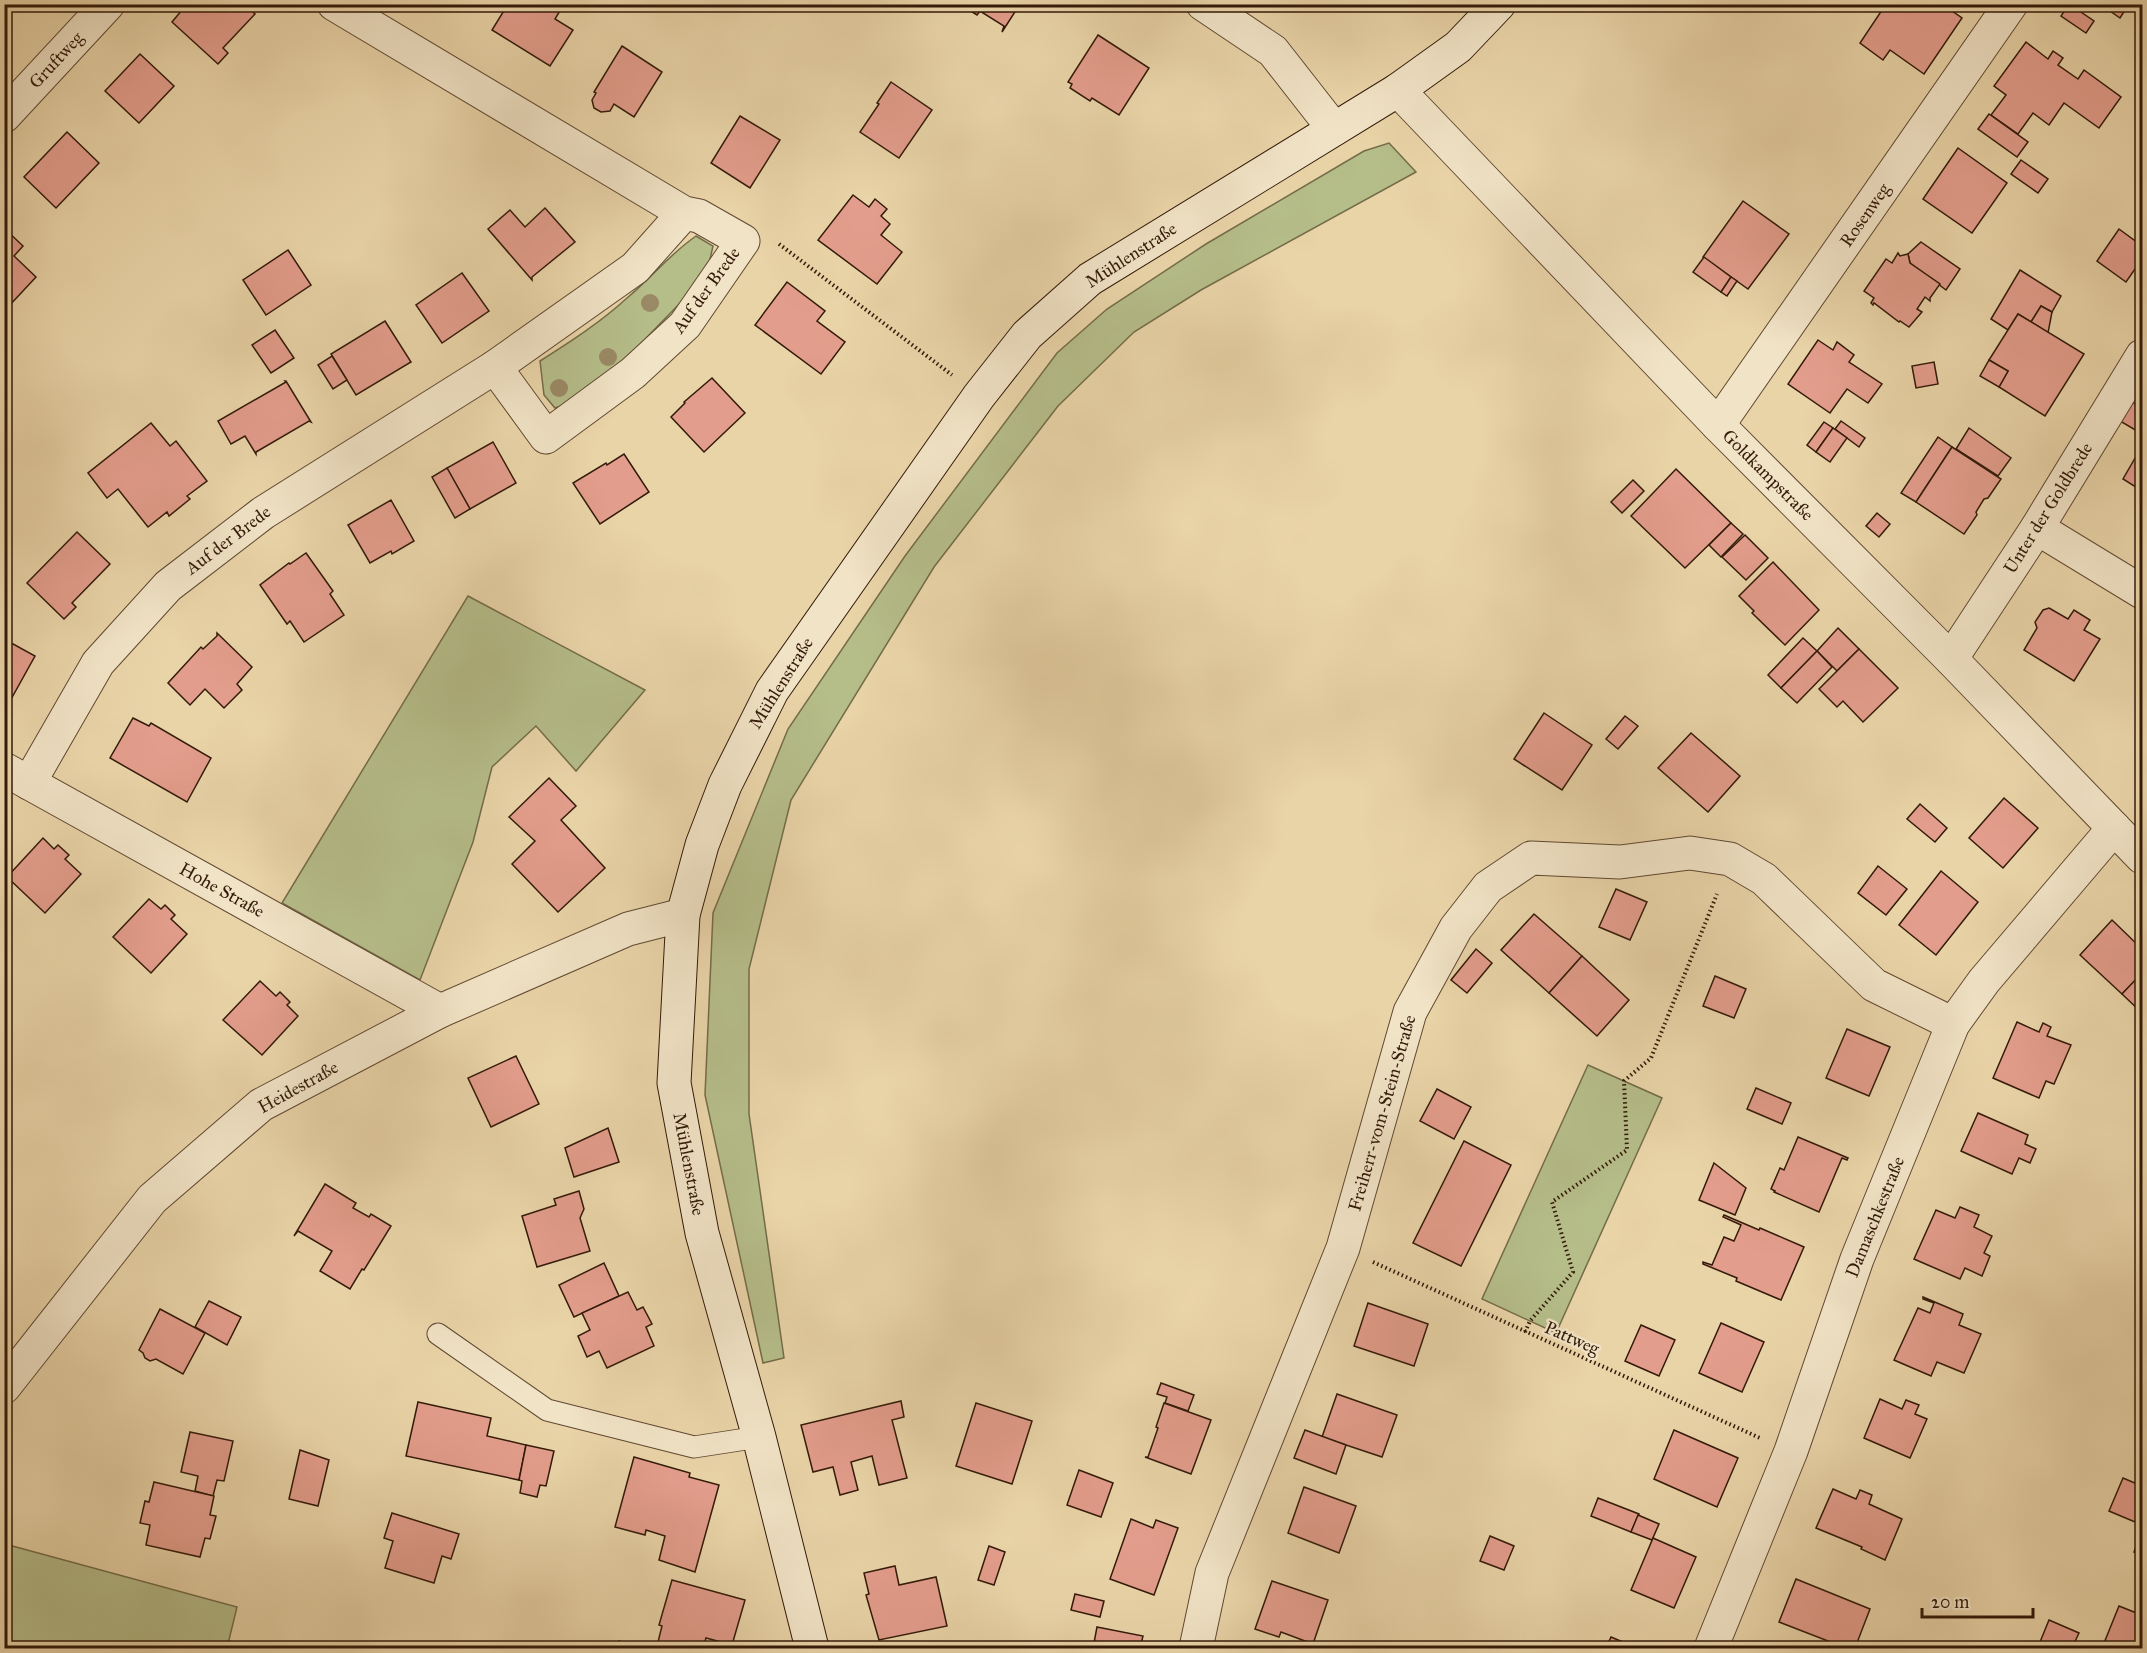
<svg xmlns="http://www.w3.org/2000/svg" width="2147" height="1653" font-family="'IM FELL Great Primer',serif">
<rect width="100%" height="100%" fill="#e9d4a8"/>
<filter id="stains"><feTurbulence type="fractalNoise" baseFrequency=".00333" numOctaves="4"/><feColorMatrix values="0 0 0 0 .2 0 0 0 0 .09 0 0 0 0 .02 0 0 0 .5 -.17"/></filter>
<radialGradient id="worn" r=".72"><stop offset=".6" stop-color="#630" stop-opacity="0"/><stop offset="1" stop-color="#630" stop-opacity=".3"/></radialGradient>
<g fill="#b5bd89" stroke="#746c49" stroke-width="1.5">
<path d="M1389 143 1416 172 1201 290 1134 332 1058 406 934 567 791 800 749 969V1114L784 1358 763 1363 705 1095 713 913 788 729 905 556 1057 353 1107 309 1206 244 1364 151Z"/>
<path d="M696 236 713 246 709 264 686 297 619 366 575 401 555 408 544 395 540 361C570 342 601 322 627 298 651 278 670 254 696 236Z"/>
<path d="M468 596 645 690 576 771 536 726 492 767 473 842 420 980 282 903Z"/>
<path d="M1588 1065 1662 1098 1556 1333 1482 1299Z"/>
<path d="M5 1544 237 1607 227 1648H5Z"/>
</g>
<g fill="#e39d8c" stroke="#331a09" stroke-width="1.5">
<path d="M187 4H245L255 14 223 48 228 53 218 64 172 22Z"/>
<path d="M508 4H564L555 19 573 30 550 66 492 30Z"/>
<path d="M1020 4 1002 32 1004 26 980 11 977 15 961 5Z"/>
<path d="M1886 4H1942L1962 18 1924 74 1890 50 1883 60 1860 43Z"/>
<path d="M2069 4 2094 21 2086 33 2061 16Z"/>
<path d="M2100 4H2129L2120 18Z"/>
<path d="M1098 35 1149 68 1119 115 1092 98 1090 101 1070 88 1072 84 1068 82Z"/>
<path d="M2026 42 2048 59 2053 51 2063 58 2058 65 2078 79 2084 70 2121 97 2099 128 2064 103 2049 125 2033 113 2018 134 1991 115 2006 95 1994 86Z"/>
<path d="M622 46 662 72 634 117 614 104 610 111 601 112 594 108 592 100 596 93 594 92Z"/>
<path d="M140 54 174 86 139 123 105 91Z"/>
<path d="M891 82 932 110 899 158 860 132 879 104 877 103Z"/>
<path d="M1989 114 2028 142 2017 157 1978 129Z"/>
<path d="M740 116 780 140 750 188 711 163Z"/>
<path d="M67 132 99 163 56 208 24 177Z"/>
<path d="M1958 148 2007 183 1972 233 1923 199Z"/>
<path d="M2021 160 2048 179 2038 193 2011 174Z"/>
<path d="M853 195 869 207 875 199 887 209 881 216 890 224 881 235 902 252 877 284 818 240Z"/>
<path d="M1743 201 1789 234 1748 289 1703 257Z"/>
<path d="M545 208 575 242 532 277V280L488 229 510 210 525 227Z"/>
<path d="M4 228 23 246 14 256 36 277 8 307 4 304Z"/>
<path d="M2119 229 2142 246V259L2126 282 2097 261Z"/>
<path d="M1921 242 1960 269 1946 290 1910 263 1908 254Z"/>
<path d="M288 250 311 285 266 315 243 280Z"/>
<path d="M1898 253 1900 256 1908 254 1910 263 1940 284 1930 298V301L1925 297 1917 309 1922 312 1909 327 1900 321 1899 322 1874 303 1873 305 1871 303 1874 298 1864 291 1886 259 1892 263Z"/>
<path d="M1704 257 1731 277 1721 292 1693 272Z"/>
<path d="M2020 270 2061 296 2052 312 2041 306 2031 322 2018 314 2008 330 1991 319Z"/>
<path d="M462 273 489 311 442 343 416 305Z"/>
<path d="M1731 277 1737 281 1727 296 1721 292Z"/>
<path d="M787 282 825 311 817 321 845 342 821 374 755 325Z"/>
<path d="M2041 306 2052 312 2048 333 2031 322Z"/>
<path d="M2018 314 2084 354 2045 416 1999 387 2008 371 1989 360Z"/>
<path d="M385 321 411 362 356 395 331 354Z"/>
<path d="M275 330 294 358 271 373 252 345Z"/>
<path d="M1818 340 1833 350 1837 342 1854 355 1849 362 1882 384 1868 403 1847 389 1830 413 1788 384Z"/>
<path d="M332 356 347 380 333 389 318 365Z"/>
<path d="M1989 360 2008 371 1999 387 1980 376Z"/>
<path d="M1934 362 1938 384 1916 388 1912 366Z"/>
<path d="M712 378 745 413 704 452 671 417 685 403 684 402Z"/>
<path d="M285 381H286L311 422 309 421 256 452V454L245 436 231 444 218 421 286 382Z"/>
<path d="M2132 402 2142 409V434L2120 421Z"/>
<path d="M1841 421 1865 438 1859 447 1835 429Z"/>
<path d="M1824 422 1833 428 1816 452 1807 445Z"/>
<path d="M151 423 170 446 176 441 207 481 187 496 190 499 169 516 167 512 148 527 118 489 107 498 88 473Z"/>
<path d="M1833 428 1847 438 1830 462 1816 452Z"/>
<path d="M1969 428 2011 458 1998 476 1956 449Z"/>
<path d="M1938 437 1952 447 1916 502 1901 493Z"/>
<path d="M493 442 516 483 470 509 447 468Z"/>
<path d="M2142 446V491L2123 479Z"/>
<path d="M1952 447 2001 479 1988 498 1984 499 1976 512 1977 515 1964 534 1916 502Z"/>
<path d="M624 454 649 492 600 524 573 483 606 463 607 465Z"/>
<path d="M447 468 470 509 455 518 432 477Z"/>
<path d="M1676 469 1731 523 1685 568 1631 516Z"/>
<path d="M1633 480 1644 491 1622 513 1611 502Z"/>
<path d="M391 500 414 541 392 554 391 551 370 563 348 525Z"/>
<path d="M1877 513 1890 524 1879 537 1866 526Z"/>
<path d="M1731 523 1743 534 1721 557 1709 545Z"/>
<path d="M77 532 110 564 72 603 76 607 64 619 27 583Z"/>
<path d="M1745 535 1768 558 1746 580 1722 557Z"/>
<path d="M306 553 333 591 330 594 344 615 304 642 290 621 287 624 260 585 289 563 290 564Z"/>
<path d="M1773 562 1819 610 1785 645 1752 613 1754 611 1739 596Z"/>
<path d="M2049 608 2068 619 2074 610 2090 620 2084 630 2100 639 2074 681 2024 650 2037 628 2035 622 2043 610Z"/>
<path d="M1838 628 1859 649 1837 671 1817 651Z"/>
<path d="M217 633 252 667 237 684 242 690 224 708 205 689 190 705 168 683 201 647 203 649 217 636Z"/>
<path d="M1803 638 1817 651 1781 688 1768 675Z"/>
<path d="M4 639 35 656 10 701 4 698Z"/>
<path d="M1859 649 1898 688 1863 722 1843 701 1837 707 1819 689Z"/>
<path d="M1817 651 1832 667 1797 703 1781 688Z"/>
<path d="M1544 713 1592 745 1562 790 1514 759Z"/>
<path d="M1625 716 1638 726 1618 749 1606 739Z"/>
<path d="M133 718 149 726 151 723 211 758 187 802 110 758Z"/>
<path d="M1691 733 1740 776 1708 812 1658 768Z"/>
<path d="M549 778 576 806 561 820 605 868 558 912 512 864 535 841 509 817Z"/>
<path d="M2004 798 2038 828 2003 868 1969 838Z"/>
<path d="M1920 804 1947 828 1935 842 1907 819Z"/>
<path d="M43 838 54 849 58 845 69 855 65 859 81 874 45 913 7 877Z"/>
<path d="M1878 866 1907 889 1886 915 1858 893Z"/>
<path d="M1941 871 1978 902 1936 955 1899 925Z"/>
<path d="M1616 889 1647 902 1630 940 1599 927Z"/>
<path d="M149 899 161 909 165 905 175 915 171 919 187 934 151 973 113 937Z"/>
<path d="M1534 914 1582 956 1549 993 1501 950Z"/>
<path d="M2112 920 2142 949V973L2122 994 2080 955Z"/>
<path d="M1476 949 1492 963 1467 993 1451 980Z"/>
<path d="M1582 956 1629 1000 1597 1036 1549 993Z"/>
<path d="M2142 973V1013L2122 994Z"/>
<path d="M1715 976 1746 989 1734 1018 1703 1006Z"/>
<path d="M260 981 276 996 280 992 290 1002 287 1005 298 1016 262 1055 223 1020Z"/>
<path d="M2017 1022 2039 1032 2043 1023 2051 1027 2047 1036 2071 1045 2054 1084 2046 1081 2039 1098 1993 1078Z"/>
<path d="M1847 1029 1890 1047 1869 1096 1826 1078Z"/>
<path d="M516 1056 539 1104 491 1127 468 1078Z"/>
<path d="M1756 1088 1791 1103 1782 1124 1747 1109Z"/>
<path d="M1437 1089 1471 1107 1454 1139 1420 1121Z"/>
<path d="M1978 1113 2028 1135 2025 1144 2036 1149 2030 1163 2019 1158 2012 1174 1961 1151Z"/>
<path d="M608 1128 619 1162 574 1177 565 1148Z"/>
<path d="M1798 1137 1848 1158 1847 1160 1842 1158 1819 1212 1774 1192 1775 1191 1771 1189 1780 1168 1784 1170Z"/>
<path d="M1464 1141 1511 1165 1461 1266 1413 1243Z"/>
<path d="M1714 1163 1746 1188 1735 1215 1699 1200Z"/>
<path d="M325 1184 356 1203 353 1208 369 1217 371 1214 391 1226 364 1270 362 1269 350 1289 320 1271 332 1251 298 1231 294 1236Z"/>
<path d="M579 1191 584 1209 580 1218 590 1251 537 1267 522 1216 556 1205 554 1199Z"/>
<path d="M1960 1207 1979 1215 1974 1227 1992 1236 1984 1253 1990 1256 1982 1276 1965 1268 1960 1279 1914 1259 1936 1210 1955 1218Z"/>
<path d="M1724 1215 1759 1230 1760 1228 1804 1247 1781 1300 1736 1281 1737 1278 1703 1264V1262L1712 1265 1724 1237 1734 1241 1741 1225 1723 1217Z"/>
<path d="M604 1263 619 1296 574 1317 559 1285Z"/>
<path d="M628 1292 637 1310 643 1307 652 1324 646 1327 654 1346 607 1368 599 1351 587 1357 578 1336 590 1330 582 1313Z"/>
<path d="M1923 1297 1963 1314 1959 1325 1981 1334 1964 1373 1937 1362 1931 1376 1894 1360 1918 1308 1930 1313 1934 1303 1923 1299Z"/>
<path d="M209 1301 241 1317 227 1345 195 1327Z"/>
<path d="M1368 1303 1428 1324 1414 1366 1354 1346Z"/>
<path d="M160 1309 205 1333 183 1374 156 1359 150 1361 145 1358 143 1353 139 1350Z"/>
<path d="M1721 1323 1764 1342 1742 1392 1699 1373Z"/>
<path d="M1641 1325 1675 1340 1659 1376 1625 1361Z"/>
<path d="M1161 1383 1194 1395 1188 1411 1165 1403 1167 1397 1157 1394Z"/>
<path d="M1337 1394 1397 1415 1382 1457 1322 1437Z"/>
<path d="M1880 1399 1902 1409 1906 1400 1919 1405 1915 1414 1927 1419 1910 1458 1864 1438Z"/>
<path d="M901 1401 904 1417 892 1420 907 1478 879 1485 872 1456 851 1462 858 1490 840 1495 833 1467 813 1472 801 1425Z"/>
<path d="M418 1402 491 1418 487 1436 526 1445 519 1480 406 1456Z"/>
<path d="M976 1403 1032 1421 1012 1484 956 1466Z"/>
<path d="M1164 1403 1211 1420 1191 1474 1145 1457H1148L1158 1428 1156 1427Z"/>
<path d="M1305 1430 1346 1445 1336 1474 1294 1458Z"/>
<path d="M1674 1430 1738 1458 1717 1507 1654 1479Z"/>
<path d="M190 1432 233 1441 224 1481 217 1480 213 1496 195 1491 198 1476 181 1472Z"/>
<path d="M526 1445 554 1451 546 1486 540 1485 537 1497 520 1493 522 1481 519 1480Z"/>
<path d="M300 1450 329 1460 318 1506 289 1499Z"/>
<path d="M634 1457 690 1473 689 1477 719 1485 695 1572 659 1560 665 1536 646 1530 645 1535 615 1527Z"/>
<path d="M1079 1470 1113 1483 1101 1517 1067 1505Z"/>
<path d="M2123 1478 2142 1486V1503L2135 1522 2109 1511Z"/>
<path d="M154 1482 214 1496 210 1515 216 1516 210 1539 205 1538 200 1557 146 1545 150 1525 140 1523 145 1501 149 1502Z"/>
<path d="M1304 1487 1356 1506 1339 1553 1288 1533Z"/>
<path d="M1833 1489 1856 1499 1860 1490 1872 1495 1869 1504 1902 1519 1885 1560 1861 1549 1862 1547 1816 1528Z"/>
<path d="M1598 1498 1639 1514 1631 1532 1591 1516Z"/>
<path d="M392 1513 459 1534 451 1559 442 1556 434 1583 385 1568 393 1541 384 1538Z"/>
<path d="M1638 1515 1659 1524 1652 1540 1631 1532Z"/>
<path d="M1131 1519 1153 1528 1156 1520 1178 1528 1154 1595 1110 1579Z"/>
<path d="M2142 1531V1555L2134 1552Z"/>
<path d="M1490 1536 1514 1546 1504 1570 1480 1561Z"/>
<path d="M1653 1538 1696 1557 1674 1608 1631 1590Z"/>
<path d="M989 1546 1005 1552 994 1585 978 1580Z"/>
<path d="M895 1566 899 1585 936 1577 947 1626 879 1640 866 1595 869 1594 864 1573Z"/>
<path d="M1796 1579 1870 1609 1855 1648H1846L1779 1622Z"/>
<path d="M672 1580 745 1600 732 1645 706 1638 703 1648H679L658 1642 662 1626 659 1625Z"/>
<path d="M1272 1581 1328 1600 1313 1644 1281 1632 1279 1637 1255 1629Z"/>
<path d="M1075 1594 1104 1601 1100 1617 1071 1610Z"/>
<path d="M2119 1606 2139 1614 2140 1613 2142 1614V1648H2102Z"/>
<path d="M2049 1620 2079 1633 2072 1648H2057L2040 1642Z"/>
<path d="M1097 1627 1143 1636 1140 1648H1093Z"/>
<path d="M1611 1637 1637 1648H1606Z"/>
<path d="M619 1641 645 1648H617Z"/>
</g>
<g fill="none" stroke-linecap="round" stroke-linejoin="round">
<defs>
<path id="lane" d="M438 1334 547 1410 694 1447 759 1437"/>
<g id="street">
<path d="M334 4 684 213 699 216 743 241 685 325 633 373 546 437 495 367"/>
<path d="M1203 4 1273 51 1334 129"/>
<path d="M1398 90 1718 425 1951 659 2142 857"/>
<path d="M4 116 108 4"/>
<path d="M1718 425 2011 4"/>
<path d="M2037 528 2142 592"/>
<path d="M1951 659 2037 528 2142 356"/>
<path d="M4 769 440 1011"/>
<path d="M29 783 98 663 168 586 263 513 495 367 635 268 684 213"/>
<path d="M4 1387 152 1199 261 1105 440 1011 628 929 683 915"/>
<path d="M1196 1648 1212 1573 1343 1248 1410 1012 1456 928 1488 887 1531 858 1620 862 1690 853 1730 859 1764 879 1874 985 1953 1024"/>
<path d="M1711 1648 1791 1451 1857 1259 1953 1024 1984 981 2114 828"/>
</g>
<path id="secondary" d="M812 1648 759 1437 702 1233 674 1083 683 915 702 845 725 785 772 691 979 396 1027 335 1090 279 1398 90 1458 47 1499 4"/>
</defs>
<use href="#lane" stroke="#604831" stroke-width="23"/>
<use href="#street" stroke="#604831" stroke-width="35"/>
<use href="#secondary" stroke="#331a09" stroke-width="35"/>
<g stroke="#331a09" stroke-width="4" stroke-dasharray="1.5 3" stroke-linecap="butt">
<path d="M779 244 952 375"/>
<path d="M1373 1262 1760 1438"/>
<path d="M1525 1332 1530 1321 1573 1272 1552 1202 1627 1150 1624 1081 1651 1058 1717 894"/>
</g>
<use href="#lane" stroke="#f1e3c6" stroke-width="21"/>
<use href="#street" stroke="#f1e3c6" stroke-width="33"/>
<use href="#secondary" stroke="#f1e3c6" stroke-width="33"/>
</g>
<g fill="#9a8965">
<circle cx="650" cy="303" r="9"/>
<circle cx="608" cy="357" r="9"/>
<circle cx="559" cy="388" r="9"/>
</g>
<g text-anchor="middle" stroke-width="4.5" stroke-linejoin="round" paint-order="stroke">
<g font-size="18" fill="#331a09" stroke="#f1e3c6">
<text transform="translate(56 60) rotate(-47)" y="6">Gruftweg</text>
<text transform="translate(1865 215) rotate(-55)" y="6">Rosenweg</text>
<text transform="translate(1131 255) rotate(-33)" y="6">Mühlenstraße</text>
<text transform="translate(706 290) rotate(-54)" y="6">Auf der Brede</text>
<text transform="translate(1768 475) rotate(45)" y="6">Goldkampstraße</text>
<text transform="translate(2048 508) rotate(-58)" y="6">Unter der Goldbrede</text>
<text transform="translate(228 540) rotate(-37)" y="6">Auf der Brede</text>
<text transform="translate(781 683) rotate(-58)" y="6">Mühlenstraße</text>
<text transform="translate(222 890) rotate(29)" y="6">Hohe Straße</text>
<text transform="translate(298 1087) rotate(-29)" y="6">Heidestraße</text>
<text transform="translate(1382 1113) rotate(-74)" y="6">Freiherr-vom-Stein-Straße</text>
<text transform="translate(689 1164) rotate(79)" y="6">Mühlenstraße</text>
<text transform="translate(1875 1217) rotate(-68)" y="6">Damaschkestraße</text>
<text transform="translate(1572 1338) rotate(24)" y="6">Pattweg</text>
</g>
</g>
<rect width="2147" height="1653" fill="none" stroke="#e9d4a8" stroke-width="24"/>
<rect x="6" y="6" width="2135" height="1641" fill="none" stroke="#331a09" stroke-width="3"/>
<rect x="12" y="12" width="2123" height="1629" fill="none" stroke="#331a09" stroke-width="1.5"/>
<path d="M1922 1608v9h111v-9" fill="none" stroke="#331a09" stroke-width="3"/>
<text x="1931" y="1608" font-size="18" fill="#331a09" stroke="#f1e3c6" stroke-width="4.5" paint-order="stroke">20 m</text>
<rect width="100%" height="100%" filter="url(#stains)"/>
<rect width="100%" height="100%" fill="url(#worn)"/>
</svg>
